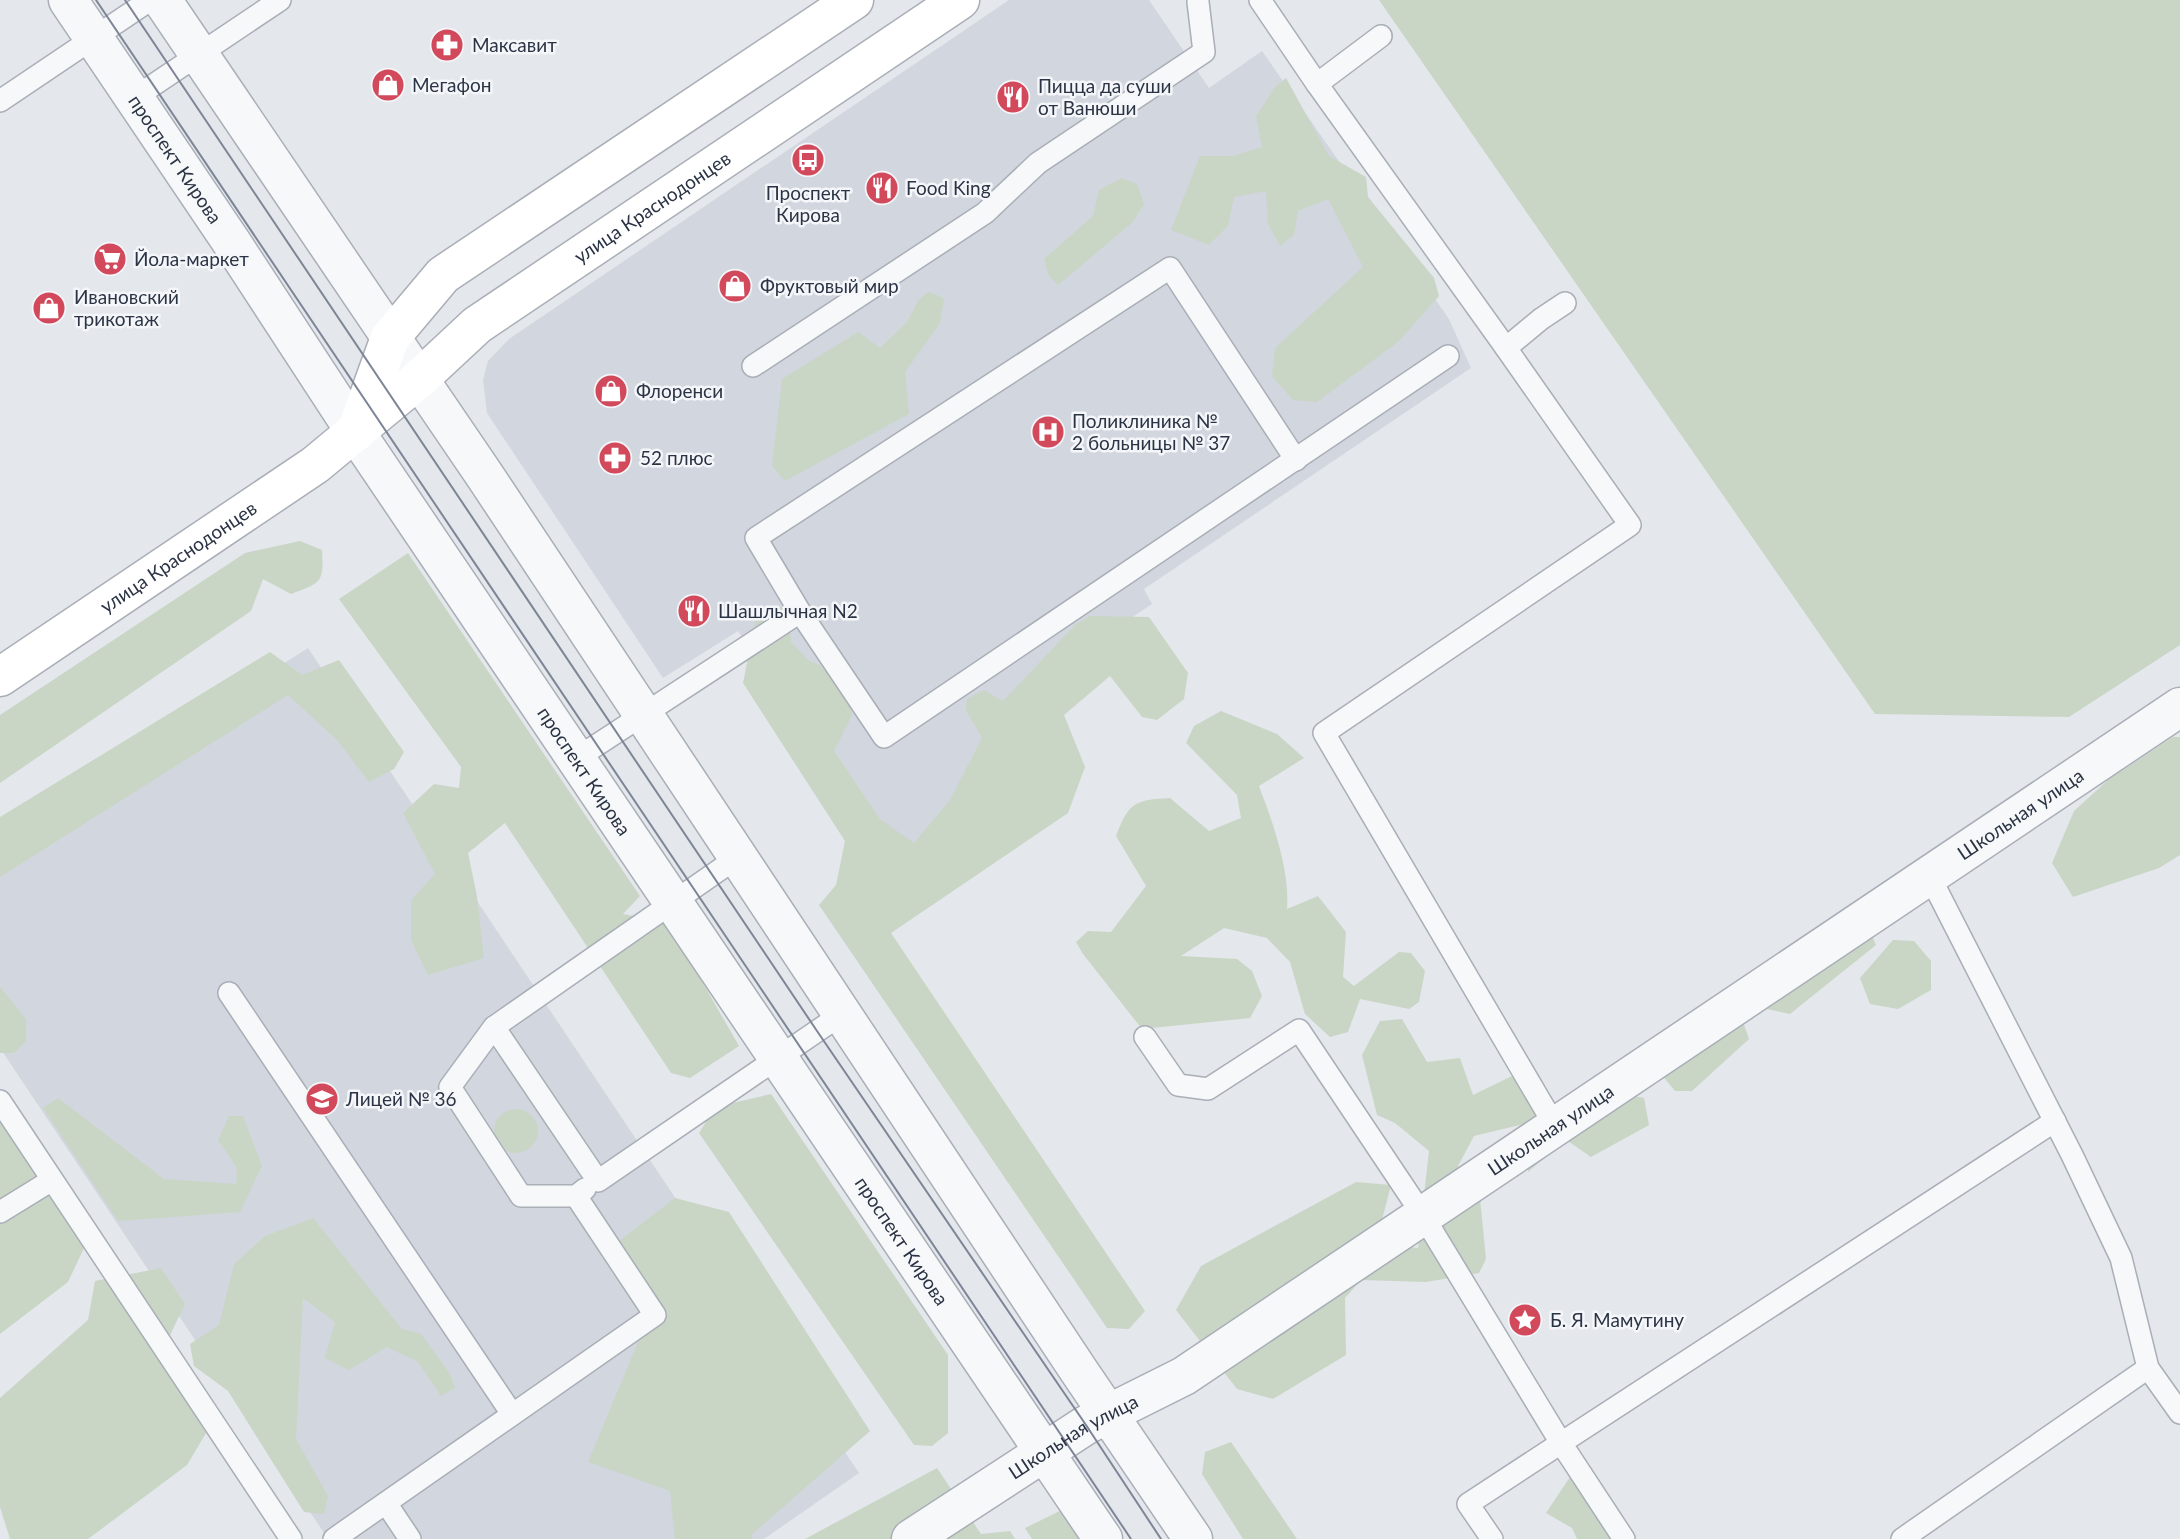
<svg xmlns="http://www.w3.org/2000/svg" width="2180" height="1539" font-family="Lato,sans-serif">
<rect width="100%" height="100%" fill="#e4e7ec"/>
<g fill="#d2d6de">
<path d="M1009 0H1149L1209 88 1262 51 1449 319 1471 368 1144 589 1152 604 1011 698 1050 758 887 862 738 631 663 678 487 413 483 380 488 361 509 339Z"/>
<path d="M308 648 859 1473 764 1539H328L0 1048V844Z"/>
</g>
<g fill="#c9d6c5">
<path d="M1379 0H2180V645L2069 717 1875 714Z"/>
<path d="M1286 78 1329 156 1366 177 1368 197 1434 278 1439 296 1398 342 1317 402 1293 400 1272 376 1275 348 1363 267 1328 199 1298 211 1294 235 1280 246 1268 224 1266 191 1234 197 1228 226 1209 245 1171 230 1200 156H1233L1262 147 1256 116 1275 87Z"/>
<path d="M1122 178 1137 184 1144 204 1133 222 1058 285 1049 276 1044 259 1093 216 1099 190Z"/>
<path d="M929 292 944 298 940 323 905 372 909 414 785 481 772 466 782 379 858 332 880 348 907 322 919 299Z"/>
<path d="M300 541 322 550C324 583 321 583 291 594L263 579 251 611 0 783V715L245 553Z"/>
<path d="M408 553 640 896 623 914 668 922 739 1046 690 1078 671 1073 505 823 468 853 477 896 484 958 428 975 411 940V900L435 874 403 813 434 784 459 788 461 767 339 599Z"/>
<path d="M788 606 791 642 808 660 819 665 845 687 852 715 834 751 880 819 914 843 950 800 982 738 966 710 967 699 984 690 1003 701 1076 624 1090 616 1149 617 1188 673 1184 699 1157 720 1142 717 1110 676 1064 715 1085 767 1068 813 891 933 1145 1311 1129 1329 1107 1328 819 905 836 885 845 841 743 683 757 613Z"/>
<path d="M270 652 302 675 339 660 404 752 394 769 369 782 337 740 288 695 0 877V817Z"/>
<path d="M1221 711 1277 734 1304 758 1259 786C1273 823 1290 870 1287 909L1318 896 1346 932 1343 977 1354 986 1399 952 1411 953 1425 971 1419 1002 1409 1009 1360 999 1348 1032 1330 1037 1305 1014 1290 962 1267 938 1224 928 1181 956 1237 959 1252 971 1262 996 1250 1018 1142 1029 1083 954 1076 942 1088 931 1111 932 1146 886 1116 836C1129 802 1135 800 1170 798L1209 831 1241 818 1237 795 1186 743 1194 726Z"/>
<path d="M2173 737H2180V855L2159 868 2073 897 2052 863 2074 811 2108 780Z"/>
<path d="M1867 924 1876 945 1790 1014 1767 1009 1766 990Z"/>
<path d="M1893 940 1914 941 1931 961V990L1898 1009 1870 1004 1860 978Z"/>
<path d="M0 987 26 1019V1041L14 1053H0Z"/>
<path d="M1740 1013 1749 1039 1692 1091H1675L1661 1074Z"/>
<path d="M1402 1019 1427 1062 1460 1058 1473 1095 1514 1075 1537 1080 1553 1151 1528 1172V1123L1474 1136 1458 1166 1480 1198 1486 1259 1479 1273 1426 1282 1361 1280 1345 1298 1346 1355 1273 1399 1237 1389 1176 1310 1201 1266 1356 1182 1391 1185 1382 1220 1392 1245 1418 1248 1429 1151 1395 1123 1377 1115 1362 1055 1380 1021Z"/>
<path d="M1615 1092 1644 1098 1649 1125 1591 1157 1565 1139Z"/>
<path d="M771 1094 948 1355V1433L932 1446 914 1445 699 1133 715 1107Z"/>
<path d="M58 1098 164 1179 236 1184 237 1168 218 1140 229 1116H243L262 1166 240 1212 118 1221 43 1108Z"/>
<circle cx="516" cy="1131" r="22"/>
<path d="M0 1120 84 1248 68 1282 0 1334Z"/>
<path d="M675 1198 729 1212 870 1431 751 1535 753 1539H675L670 1491 588 1462 654 1304 614 1245Z"/>
<path d="M313 1218 402 1329 421 1334 450 1374 455 1388 441 1396 418 1362 387 1347 349 1370 325 1358 335 1322 303 1298 296 1439 328 1496 324 1514 304 1512 228 1391 194 1366 190 1344 219 1325 234 1264 265 1236Z"/>
<path d="M161 1268 185 1304 159 1358 206 1433 187 1465 88 1539H10L0 1507V1398L88 1320 95 1281Z"/>
<path d="M1231 1442 1297 1539H1243L1202 1474 1205 1452Z"/>
<path d="M937 1468 981 1534 1010 1531 1015 1539H805Z"/>
<path d="M1576 1468 1624 1539H1577L1572 1528 1546 1513Z"/>
<path d="M1064 1509 1084 1539H1032L1025 1528Z"/>
</g>
<g fill="none" stroke-linecap="round" stroke-linejoin="round">
<defs>
<g id="service">
<path d="M1260 0 1317 84 1506 348 1541 319 1565 303"/>
<path d="M1317 84 1381 36"/>
<path d="M134 98 280 0"/>
<path d="M0 101 150 0"/>
<path d="M1506 348 1630 525 1324 733 1555 1126"/>
<path d="M753 366 985 213 1038 163 1204 52 1198 2"/>
<path d="M800 612 756 538 1170 268 1296 460"/>
<path d="M577 758 800 612 884 737 1448 356"/>
<path d="M738 857 494 1027 598 1181 842 1014"/>
<path d="M1930 877 2072 1155 2121 1258 2148 1368 2180 1413"/>
<path d="M229 993 512 1414"/>
<path d="M494 1027 450 1087 521 1196H576L585 1189"/>
<path d="M1145 1037 1178 1085 1208 1089 1299 1030 1422 1214 1561 1443 1468 1504 1492 1539"/>
<path d="M0 1101 291 1539"/>
<path d="M0 1212 52 1180"/>
<path d="M386 1503 410 1539"/>
<path d="M334 1539 655 1315 576 1196"/>
<path d="M1624 1539 1561 1443 2055 1121"/>
<path d="M1902 1539 2148 1368"/>
</g>
<g id="minor">
<path id="s1" d="M68 0 234 246 356 433"/>
<path d="M162 0 419 379"/>
<path id="s2" d="M911 1539 1086 1425 1184 1376 2180 707"/>
</g>
<g id="tertiary">
<path d="M419 379 485 476 1079 1371 1193 1539"/>
<path id="s3" d="M356 433 1103 1539"/>
</g>
<g id="secondary">
<path d="M356 432 390 338 443 275 854 0"/>
<path id="s4" d="M0 677 315 465 419 379 477 325 960 0"/>
</g>
</defs>
<use href="#service" stroke="#a9aeb7" stroke-width="24"/>
<use href="#minor" stroke="#a9aeb7" stroke-width="41"/>
<use href="#tertiary" stroke="#a9aeb7" stroke-width="41"/>
<use href="#secondary" stroke="#a9aeb7" stroke-width="41"/>
<use href="#service" stroke="#f7f8fa" stroke-width="21"/>
<use href="#minor" stroke="#f7f8fa" stroke-width="38"/>
<use href="#tertiary" stroke="#f7f8fa" stroke-width="38"/>
<use href="#secondary" stroke="#fff" stroke-width="38"/>
<g stroke="#7d8696" stroke-width="2">
<path d="M96 0 1131 1539"/>
<path d="M125 0 817 1031 1086 1425 1161 1539"/>
</g>
</g>
<defs>
<symbol id="pharmacy-disc" viewBox="-11 -11 22 22"><circle r="9.5" fill="#d1495b" stroke="#f4f6f9"/><path d="M-2-6h4v4h4v4h-4v4h-4v-4h-4v-4h4Z" fill="#fff"/></symbol>
<symbol id="shop-disc" viewBox="-11 -11 22 22"><circle r="9.5" fill="#d1495b" stroke="#f4f6f9"/><path d="M-5-2.5h2.3a2.7 3.5 0 0 1 5.4 0H5L5.5 6h-11ZM-1.5-2.5h3a1.5 2.3 0 0 0-3 0Z" fill="#fff"/></symbol>
<symbol id="restaurant-disc" viewBox="-11 -11 22 22"><circle r="9.5" fill="#d1495b" stroke="#f4f6f9"/><path d="M-5-6h1v4h1v-4h1v4h1v-4h1v5L-1.5 .5V6h-2V.5L-5-1ZM5-6V6H3V1.5H1.5Q1.5-4 5-6Z" fill="#fff"/></symbol>
<symbol id="bus-disc" viewBox="-11 -11 22 22"><circle r="9.5" fill="#d1495b" stroke="#f4f6f9"/><path d="M-5-6H5V4H4V6H2V4H-2V6H-4V4H-5ZM-3.5-4V0h7V-4ZM-3.5 1.2v1.5H-2V1.2ZM2 1.2v1.5H3.5V1.2Z" fill="#fff"/></symbol>
<symbol id="supermarket-disc" viewBox="-11 -11 22 22"><circle r="9.5" fill="#d1495b" stroke="#f4f6f9"/><path d="M-6-5.5h2.5l.6 2H6L4.5 2H-2.5L-4.4-4H-6ZM-1.5 3.2a1.3 1.3 0 1 0 .1 0ZM3 3.2a1.3 1.3 0 1 0 .1 0Z" fill="#fff"/></symbol>
<symbol id="hospital-disc" viewBox="-11 -11 22 22"><circle r="9.5" fill="#d1495b" stroke="#f4f6f9"/><path d="M-5-5h3v3.5h4V-5h3V5h-3V1.5h-4V5h-3Z" fill="#fff"/></symbol>
<symbol id="school-disc" viewBox="-11 -11 22 22"><circle r="9.5" fill="#d1495b" stroke="#f4f6f9"/><path d="M0-5L7-2L0 1L-7-2ZM-4 1L0 2.5L4 1V4Q0 6-4 4Z" fill="#fff"/></symbol>
<symbol id="sight-disc" viewBox="-11 -11 22 22"><circle r="9.5" fill="#d1495b" stroke="#f4f6f9"/><path d="M0-6L1.8-2.2L6-1.7L2.9 1.2L3.7 5.4L0 3.3L-3.7 5.4L-2.9 1.2L-6-1.7L-1.8-2.2Z" fill="#fff"/></symbol>
</defs>
<g fill-rule="evenodd">
<use href="#pharmacy-disc" x="428" y="26" width="38" height="38"/>
<use href="#shop-disc" x="369" y="66" width="38" height="38"/>
<use href="#restaurant-disc" x="994" y="78" width="38" height="38"/>
<use href="#bus-disc" x="789" y="141" width="38" height="38"/>
<use href="#restaurant-disc" x="863" y="169" width="38" height="38"/>
<use href="#supermarket-disc" x="91" y="240" width="38" height="38"/>
<use href="#shop-disc" x="716" y="267" width="38" height="38"/>
<use href="#shop-disc" x="30" y="289" width="38" height="38"/>
<use href="#shop-disc" x="592" y="372" width="38" height="38"/>
<use href="#hospital-disc" x="1029" y="413" width="38" height="38"/>
<use href="#pharmacy-disc" x="596" y="439" width="38" height="38"/>
<use href="#restaurant-disc" x="675" y="592" width="38" height="38"/>
<use href="#school-disc" x="303" y="1080" width="38" height="38"/>
<use href="#sight-disc" x="1506" y="1301" width="38" height="38"/>
</g>
<g text-anchor="middle" stroke-width="5" stroke-linejoin="round" paint-order="stroke">
<g font-size="19" fill="#2b3445" stroke="#f4f6f9" text-anchor="start">
<text x="472" y="52">Максавит</text>
<text x="412" y="92">Мегафон</text>
<text x="1038" y="93">Пицца да суши<tspan x="1038" dy="22">от Ванюши</tspan></text>
<text x="906" y="195">Food King</text>
<text x="808" y="200" text-anchor="middle">Проспект<tspan x="808" dy="22">Кирова</tspan></text>
<text x="134" y="266">Йола-маркет</text>
<text x="760" y="293">Фруктовый мир</text>
<text x="74" y="304">Ивановский<tspan x="74" dy="22">трикотаж</tspan></text>
<text x="636" y="398">Флоренси</text>
<text x="1072" y="428">Поликлиника №<tspan x="1072" dy="22">2 больницы № 37</tspan></text>
<text x="640" y="465">52 плюс</text>
<text x="718" y="618">Шашлычная N2</text>
<text x="346" y="1106">Лицей № 36</text>
<text x="1550" y="1327">Б. Я. Мамутину</text>
</g>
<g font-size="19" fill="#2b3445" stroke="#f4f6f9">
<text dy="7" stroke="none"><textPath href="#s1" startOffset="192">проспект Кирова</textPath></text>
<text dy="7" stroke="none"><textPath href="#s4" startOffset="805">улица Краснодонцев</textPath></text>
<text dy="7" stroke="none"><textPath href="#s4" startOffset="215">улица Краснодонцев</textPath></text>
<text dy="7" stroke="none"><textPath href="#s3" startOffset="408">проспект Кирова</textPath></text>
<text dy="7" stroke="none"><textPath href="#s2" startOffset="1326">Школьная улица</textPath></text>
<text dy="7" stroke="none"><textPath href="#s2" startOffset="760">Школьная улица</textPath></text>
<text dy="7" stroke="none"><textPath href="#s3" startOffset="975">проспект Кирова</textPath></text>
<text dy="7" stroke="none"><textPath href="#s2" startOffset="192">Школьная улица</textPath></text>
</g>
</g>
</svg>
